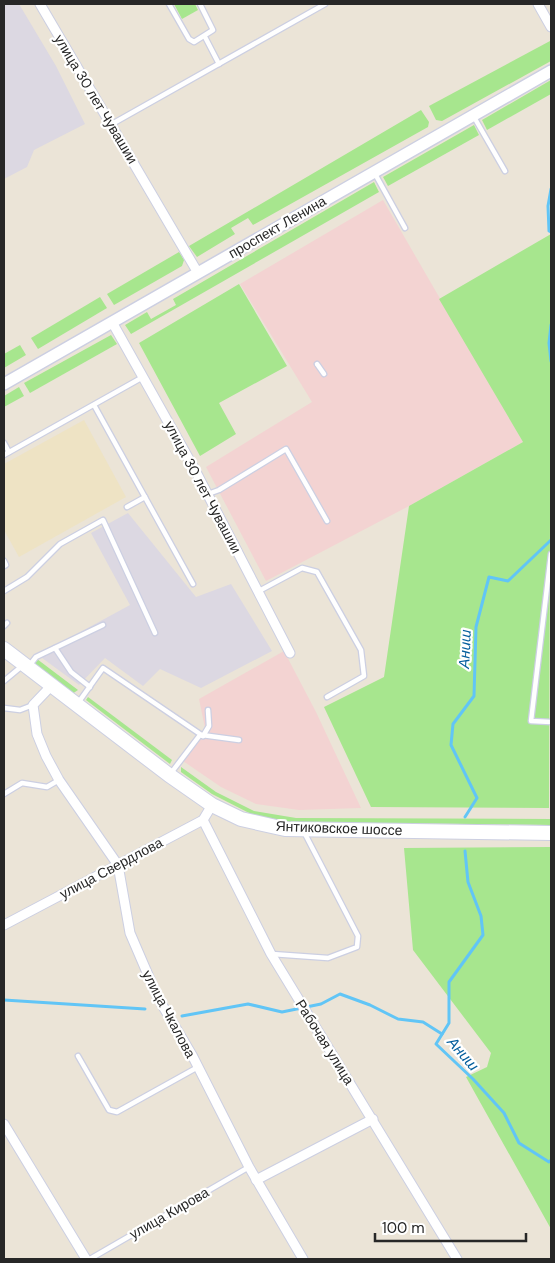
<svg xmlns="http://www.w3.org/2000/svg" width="555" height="1263" font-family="'DM Sans',sans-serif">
<rect width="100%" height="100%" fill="#ebe4d7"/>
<g fill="#dcd8e2">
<path d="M4 4H19L56 66 85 124 34 150 27 167 4 179Z"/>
<path d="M128 513 196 597 231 584 272 651 201 688 160 669 143 686 105 658 79 685 38 655 130 605 91 533Z"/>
</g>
<path fill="#eee3c4" d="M84 420 126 497 19 557 4 530V464Z"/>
<g fill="#f3d3d2">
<path d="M383 200 523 442 409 506 266 581 206 467 312 402 240 284Z"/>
<path d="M284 651 316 712 361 808 299 810 256 804 221 787 183 761 206 733 199 699Z"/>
</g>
<g fill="#a7e68e">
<path d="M174 4H195L198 10 182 19Z"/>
<path d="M550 41 551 61 442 121 436 120 429 106Z"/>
<path d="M551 80V94L487 130 482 120Z"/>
<path d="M421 110 429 122 428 127 253 225 248 218 231 228 235 234 197 257 189 246Z"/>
<path d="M474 125 479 135 388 186 383 177Z"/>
<path d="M374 182 379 192 131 334 125 325 147 312 151 319 176 305 173 299Z"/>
<path d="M551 234 549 808 371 807 324 707 384 677 409 506 523 442 439 299Z"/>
<path d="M179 252 184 260 182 266 114 305 107 294Z"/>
<path d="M239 284 287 366 219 403 236 434 200 456 139 343Z"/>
<path d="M100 297 107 308 38 349 31 338Z"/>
<path d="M111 335 117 344 30 393 24 383Z"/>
<path d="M20 345 26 355 4 368V354Z"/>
<path d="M19 387 24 396 4 407V396Z"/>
<path d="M37 659 78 690 72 694 35 665Z"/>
<path d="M88 697 172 760 170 764 86 700Z"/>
<path d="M181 767 216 792 254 811 296 818 551 819V825L291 822 253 815 212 794 181 772Z"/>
<path d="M551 847V1229L466 1077 487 1067 491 1053 413 950 404 848Z"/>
</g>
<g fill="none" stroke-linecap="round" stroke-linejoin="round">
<g stroke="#61c5f6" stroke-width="3">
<path d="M551 189 548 206 549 231 551 232"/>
<path d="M551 325 549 343 551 361"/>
<path d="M465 817 477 798 451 745 453 724 474 696 476 627 489 577 508 581 551 540"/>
<path d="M465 851 468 882 481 916 483 935 449 982V1023L436 1044 473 1079 504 1113 519 1143 549 1162 551 1160"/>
<path d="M4 1000 145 1009"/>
<path d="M182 1016 248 1004 282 1012 321 1004 340 994 370 1005 398 1019 423 1022 442 1034"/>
</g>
<defs>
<g id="service">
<path d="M169 4 189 39 194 42 213 30 200 4"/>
<path d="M205 37 219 64"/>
<path d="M474 117 505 171"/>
<path d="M112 124 325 4"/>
<path d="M374 172 405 228"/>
<path d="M317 364 324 374"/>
<path d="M94 405 193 584"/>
<path d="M4 443 9 452"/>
<path d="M4 455 143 377"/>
<path d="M208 494 219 490 286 449 327 521"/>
<path d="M127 507 145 497"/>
<path d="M551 554 531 721 551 722"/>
<path d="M4 561 6 565 4 566"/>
<path d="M4 591 27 577 60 544 103 520 155 633"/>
<path d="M259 591 302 568 317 572 361 650 364 676 327 697"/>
<path d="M4 626 7 623"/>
<path d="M55 648 71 672 90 687"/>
<path d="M29 666 36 657 103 625"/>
<path d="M4 681 22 666"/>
<path d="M78 703 103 668 203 736 200 735 171 773"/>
<path d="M4 708 20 710 33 705"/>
<path d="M202 735 239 740"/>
<path d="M203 736 209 726 208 710"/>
<path d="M4 794 22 783 47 787 59 780"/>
<path d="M272 954 328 958 357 947 358 936 304 832"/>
<path d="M78 1056 109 1110 117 1112 198 1067"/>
<path d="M90 1259 249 1167"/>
</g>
<g id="minor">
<path d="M40 4 198 273"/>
<path d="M538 4 551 27"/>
<path d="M112 322 195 470 290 653"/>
<path d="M52 685 33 705 37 734 46 756 59 780 118 865 130 933 158 998 192 1055 249 1167 303 1259"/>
<path d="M203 820 271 954 457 1259"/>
<path d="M4 925 203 820 212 805"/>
<path d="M4 1124 86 1259"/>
<path d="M256 1180 373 1119"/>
</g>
<path id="tertiary" d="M4 384 551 71"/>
<path id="secondary" d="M4 649 169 775 212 805 241 819 285 829 551 833"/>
</defs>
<use href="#service" stroke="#cccfe2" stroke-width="7"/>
<use href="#minor" stroke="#cccfe2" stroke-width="11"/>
<use href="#tertiary" stroke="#cccfe2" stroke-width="14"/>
<use href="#secondary" stroke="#cccfe2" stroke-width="16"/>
<use href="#service" stroke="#fff" stroke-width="4.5"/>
<use href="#minor" stroke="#fff" stroke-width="9"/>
<use href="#tertiary" stroke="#fff" stroke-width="11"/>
<use href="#secondary" stroke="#fff" stroke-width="14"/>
</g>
<g text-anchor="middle" stroke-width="4.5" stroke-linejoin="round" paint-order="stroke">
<g font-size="14" fill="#272727" stroke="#fff">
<text transform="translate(96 99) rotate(59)" y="5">улица 30 лет Чувашии</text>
<text transform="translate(277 227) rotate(-30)" y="5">проспект Ленина</text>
<text transform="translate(203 487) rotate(62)" y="5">улица 30 лет Чувашии</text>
<text transform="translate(339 828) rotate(2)" y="5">Янтиковское шоссе</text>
<text transform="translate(111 868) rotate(-28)" y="5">улица Свердлова</text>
<text transform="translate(169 1014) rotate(62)" y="5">улица Чкалова</text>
<text transform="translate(325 1042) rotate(58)" y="5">Рабочая улица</text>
<text transform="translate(169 1213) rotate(-30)" y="5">улица Кирова</text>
</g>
<g font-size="15" font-style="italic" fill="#055f9d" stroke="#fff">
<text transform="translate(465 649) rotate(-87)" y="5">Аниш</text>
<text transform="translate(463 1054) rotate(49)" y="5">Аниш</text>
</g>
</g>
<rect width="555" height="1263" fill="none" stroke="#272727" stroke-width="10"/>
<path d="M375 1233v8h151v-8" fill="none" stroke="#272727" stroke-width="2.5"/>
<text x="382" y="1233" font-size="15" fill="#272727" stroke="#ffffff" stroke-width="4" paint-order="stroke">100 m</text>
</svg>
